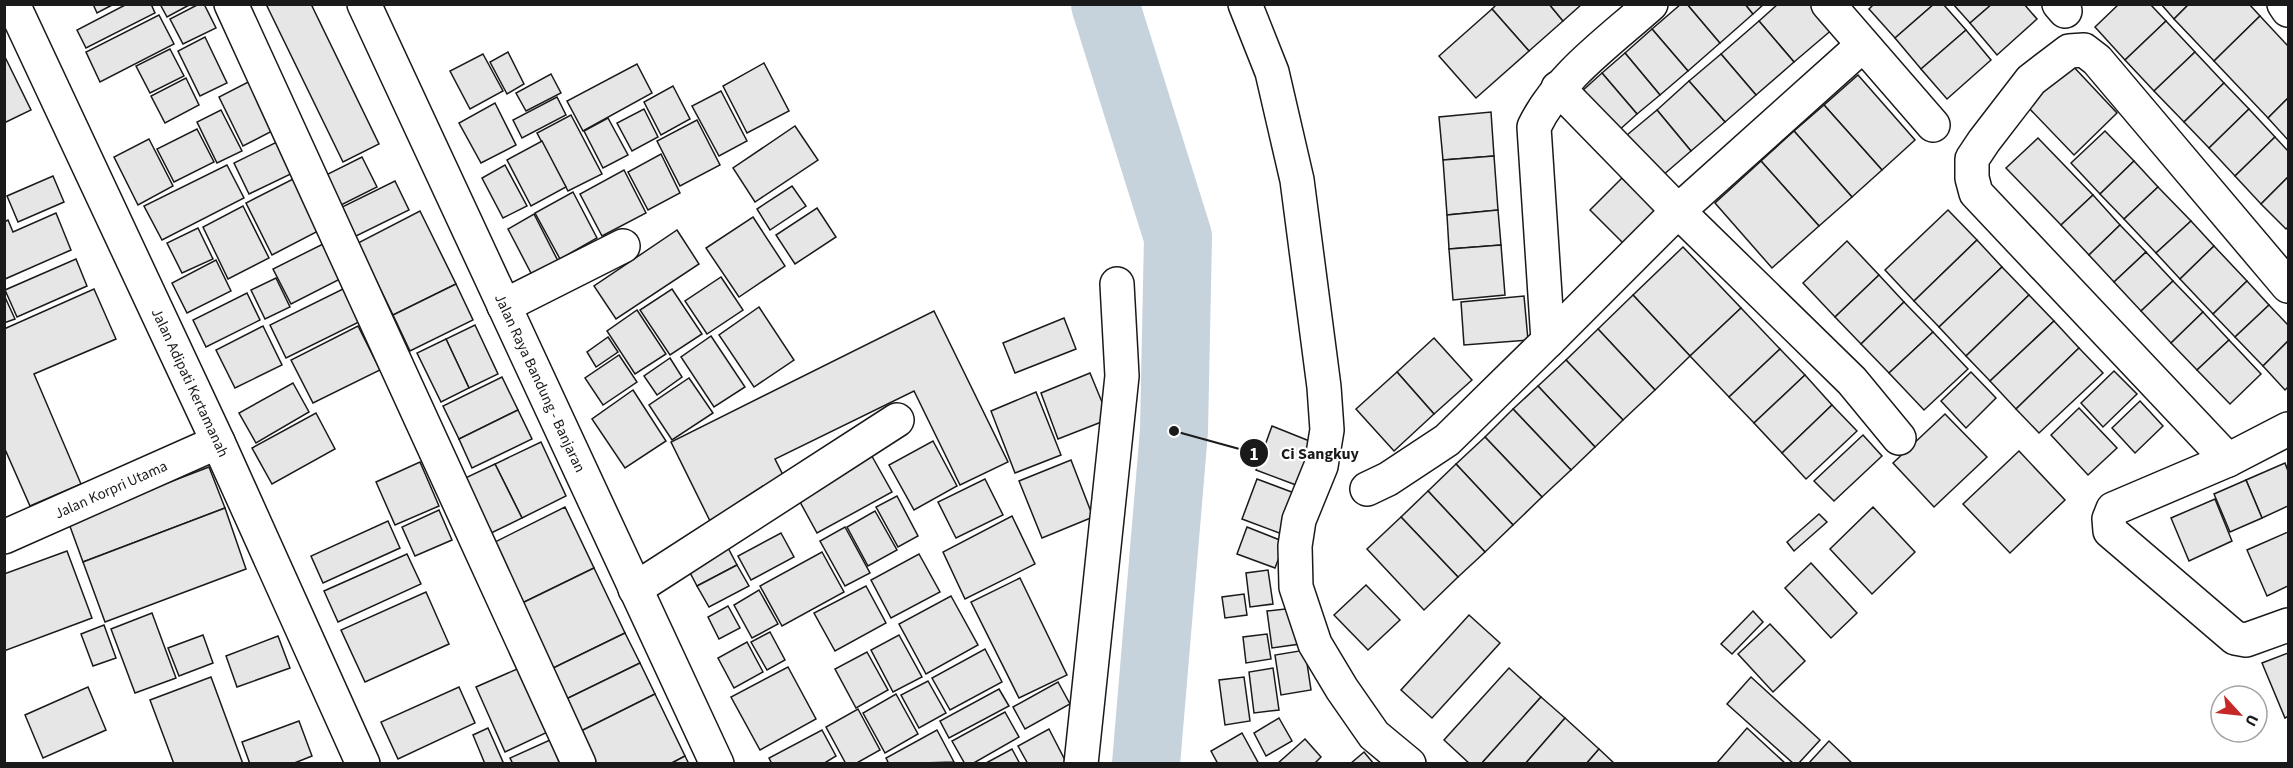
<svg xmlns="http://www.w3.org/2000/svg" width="2293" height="768" font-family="'Source Sans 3',sans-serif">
<rect width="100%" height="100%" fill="#fff"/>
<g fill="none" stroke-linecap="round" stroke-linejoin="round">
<path stroke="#c6d2dc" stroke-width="68" d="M1105 4 1178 237 1174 431 1146 764"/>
</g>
<g fill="#e6e6e6" stroke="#1a1a1a" stroke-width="1.5">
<path d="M93 4H114L97 13Z"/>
<path d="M127 4H151L155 13 86 48 77 30Z"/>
<path d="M160 4H191L167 17Z"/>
<path d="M199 4H204L216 28 183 44 170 19Z"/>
<path d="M266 4H311L379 144 343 162Z"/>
<path d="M1497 4H1549L1563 21 1529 51 1492 9Z"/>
<path d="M1549 4H1582L1563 21Z"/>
<path d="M1681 4H1687L1720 43 1688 71 1652 29Z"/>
<path d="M1687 4H1745L1753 14 1720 43Z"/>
<path d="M1745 4H1764L1753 14Z"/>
<path d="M1778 4H1814L1834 28 1794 62 1759 21Z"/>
<path d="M1874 4H1934L1895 38 1869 9Z"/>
<path d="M1934 4H1943L1966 30 1921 69 1895 38Z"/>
<path d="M1953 4H1992L1970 23Z"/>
<path d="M1992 4H2024L2037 19 1997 55 1970 23Z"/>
<path d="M2119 4H2150L2166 21 2125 60 2095 27Z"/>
<path d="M2161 4H2189L2174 19Z"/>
<path d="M2189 4H2249L2260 16 2214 61 2174 19Z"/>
<path d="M1492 9 1529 51 1476 98 1439 56Z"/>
<path d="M159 15 174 44 100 82 86 52Z"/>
<path d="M2260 16 2288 46V98L2268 118 2214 61Z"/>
<path d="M1759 21 1794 62 1756 95 1721 54Z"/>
<path d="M2166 21 2195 52 2154 91 2125 60Z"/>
<path d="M1652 29 1688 71 1660 95 1625 53Z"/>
<path d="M1966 30 1991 60 1947 99 1921 69Z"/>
<path d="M205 37 227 83 200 96 178 51Z"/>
<path d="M170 49 184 76 150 93 136 66Z"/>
<path d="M508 52 524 84 507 94 490 62Z"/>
<path d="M2195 52 2224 83 2184 122 2154 91Z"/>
<path d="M1625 53 1660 95 1637 114 1602 73Z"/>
<path d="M483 54 503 91 470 109 450 71Z"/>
<path d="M1721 54 1756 95 1725 122 1689 81Z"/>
<path d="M5 57 31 110 4 123V57Z"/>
<path d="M764 63 789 111 747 133 723 86Z"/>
<path d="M637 64 652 93 583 131 567 101Z"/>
<path d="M2071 64 2117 113 2074 155 2027 106Z"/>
<path d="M1602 73 1637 114 1616 133 1581 92Z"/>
<path d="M551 74 561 93 526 111 516 93Z"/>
<path d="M1858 75 1915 140 1882 170 1824 105Z"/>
<path d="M186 78 199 105 165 123 151 96Z"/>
<path d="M254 79 278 128 243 146 219 97Z"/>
<path d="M1689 81 1725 122 1691 151 1657 110Z"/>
<path d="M2224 83 2249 109 2209 148 2184 122Z"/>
<path d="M673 86 690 119 661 135 644 102Z"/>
<path d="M721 91 747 141 719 156 692 106Z"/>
<path d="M557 97 566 115 522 138 513 120Z"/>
<path d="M2288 98V140L2268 118Z"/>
<path d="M495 103 516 145 481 163 459 123Z"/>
<path d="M1824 105 1882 170 1852 197 1794 131Z"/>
<path d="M644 109 658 137 632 151 617 123Z"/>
<path d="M2249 109 2275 137 2235 176 2209 148Z"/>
<path d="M221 110 242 151 217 163 197 122Z"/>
<path d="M1657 110 1691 151 1662 176 1627 135Z"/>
<path d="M1491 112 1494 156 1443 160 1439 117Z"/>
<path d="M571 115 602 174 568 191 537 133Z"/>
<path d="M608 118 628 155 603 168 584 131Z"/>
<path d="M697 120 720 165 680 186 657 141Z"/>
<path d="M795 126 818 160 755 202 733 168Z"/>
<path d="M197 129 214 162 174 182 157 149Z"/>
<path d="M1794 131 1852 197 1819 226 1761 161Z"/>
<path d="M2105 131 2134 161 2100 194 2071 163Z"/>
<path d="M2275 137 2288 151V177L2261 204 2235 176Z"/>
<path d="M2038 138 2093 195 2061 225 2006 168Z"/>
<path d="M149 139 173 186 138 205 114 157Z"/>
<path d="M281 140 297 171 249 194 234 163Z"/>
<path d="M542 141 566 187 531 206 507 160Z"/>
<path d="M661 154 680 193 648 210 628 172Z"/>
<path d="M1494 156 1498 210 1447 215 1443 160Z"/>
<path d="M362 157 377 187 341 205 326 175Z"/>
<path d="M1761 161 1819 226 1772 268 1715 203Z"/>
<path d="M2134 161 2158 187 2124 219 2100 194Z"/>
<path d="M227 165 244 198 162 240 144 206Z"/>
<path d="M505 165 527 206 503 218 482 178Z"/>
<path d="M624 170 646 213 602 236 580 194Z"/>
<path d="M53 176 64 202 18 222 7 196Z"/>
<path d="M299 176 324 228 272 255 246 203Z"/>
<path d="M2288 177V227L2286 229 2261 204Z"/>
<path d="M1622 178 1657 212 1625 245 1590 210Z"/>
<path d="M395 181 409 210 350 239 336 210Z"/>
<path d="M792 186 806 206 770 230 757 209Z"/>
<path d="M2158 187 2191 221 2156 253 2124 219Z"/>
<path d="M573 192 597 238 560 259 535 213Z"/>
<path d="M2093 195 2120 225 2089 255 2061 225Z"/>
<path d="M243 206 269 258 228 279 203 227Z"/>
<path d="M817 208 836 237 795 264 776 235Z"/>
<path d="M1498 210 1501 245 1449 249 1447 215Z"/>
<path d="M1948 210 1977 240 1914 301 1885 270Z"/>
<path d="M420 211 456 284 393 315 358 243Z"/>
<path d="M56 213 71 250 5 279 4 222 8 220 13 232Z"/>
<path d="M534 214 558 261 532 275 508 229Z"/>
<path d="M753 217 785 266 739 297 706 248Z"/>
<path d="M2191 221 2214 246 2180 279 2156 253Z"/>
<path d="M2120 225 2146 252 2114 282 2089 255Z"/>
<path d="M198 228 213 259 182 273 167 243Z"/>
<path d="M677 230 699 264 616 319 594 286Z"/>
<path d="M1977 240 2002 267 1939 327 1914 301Z"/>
<path d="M329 241 346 276 291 304 273 269Z"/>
<path d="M1847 241 1879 275 1835 317 1803 283Z"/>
<path d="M1501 245 1505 295 1453 300 1449 249Z"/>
<path d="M2214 246 2247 281 2213 314 2180 279Z"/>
<path d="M1683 247 1741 308 1690 356 1633 295Z"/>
<path d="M2146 252 2173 281 2141 311 2114 282Z"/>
<path d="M76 259 87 286 17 317 5 290Z"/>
<path d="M216 260 231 291 187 313 172 283Z"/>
<path d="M2002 267 2029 295 1966 356 1939 327Z"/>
<path d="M1879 275 1904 302 1861 344 1835 317Z"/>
<path d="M721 277 743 310 707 334 685 301Z"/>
<path d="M276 278 290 307 265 319 251 290Z"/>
<path d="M2173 281 2203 312 2171 343 2141 311Z"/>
<path d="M2247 281 2269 305 2235 337 2213 314Z"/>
<path d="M456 284 473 320 410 351 393 315Z"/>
<path d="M347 287 363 320 286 358 270 325Z"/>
<path d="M94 289 116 339 34 374 81 484 30 506 4 447V329Z"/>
<path d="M672 289 702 334 670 355 640 310Z"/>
<path d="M247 293 260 320 206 347 193 320Z"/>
<path d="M4 295 15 319 4 323Z"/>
<path d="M1633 295 1690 356 1655 390 1598 329Z"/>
<path d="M2029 295 2054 321 1990 381 1966 356Z"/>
<path d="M1524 296 1528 340 1464 345 1461 302Z"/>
<path d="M1904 302 1933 332 1889 373 1861 344Z"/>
<path d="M2269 305 2288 325V341L2263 366 2235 337Z"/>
<path d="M759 307 794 360 754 387 719 335Z"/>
<path d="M1741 308 1780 349 1729 397 1690 356Z"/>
<path d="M637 310 666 354 635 374 607 331Z"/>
<path d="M934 311 1008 462 960 485 914 391 775 459 789 487 712 525 671 442Z"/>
<path d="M2203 312 2229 340 2197 370 2171 343Z"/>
<path d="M1064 318 1076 349 1015 373 1003 343Z"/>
<path d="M2054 321 2079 348 2016 409 1990 381Z"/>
<path d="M475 325 498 374 469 388 446 339Z"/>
<path d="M263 326 282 365 235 388 216 350Z"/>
<path d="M358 326 380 370 313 403 291 360Z"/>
<path d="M1598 329 1655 390 1623 420 1566 360Z"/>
<path d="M1933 332 1968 369 1924 410 1889 373Z"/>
<path d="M711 336 745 387 714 407 681 357Z"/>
<path d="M608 337 618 352 596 367 587 352Z"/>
<path d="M1434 338 1472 380 1434 414 1397 372Z"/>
<path d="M446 339 469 388 441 402 417 353Z"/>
<path d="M2229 340 2261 374 2230 404 2197 370Z"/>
<path d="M2288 341V387L2285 390 2263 366Z"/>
<path d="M2079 348 2103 373 2039 433 2016 409Z"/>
<path d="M1780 349 1805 375 1754 423 1729 397Z"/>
<path d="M619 355 637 382 603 405 585 378Z"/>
<path d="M670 358 682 377 657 395 644 376Z"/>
<path d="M1566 360 1623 420 1595 447 1538 386Z"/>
<path d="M2114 371 2137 394 2103 427 2081 403Z"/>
<path d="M1397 372 1434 414 1394 451 1356 409Z"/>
<path d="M1971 372 1996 398 1966 428 1941 401Z"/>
<path d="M1090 373 1109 419 1058 439 1041 393Z"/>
<path d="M1805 375 1832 405 1782 453 1754 423Z"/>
<path d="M502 377 518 410 459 439 443 406Z"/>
<path d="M689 378 713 413 672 440 649 405Z"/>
<path d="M293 383 309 412 256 443 239 413Z"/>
<path d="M1538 386 1595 447 1571 470 1513 409Z"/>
<path d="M633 390 666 441 625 468 592 419Z"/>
<path d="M1036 392 1061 455 1015 473 991 411Z"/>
<path d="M2140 401 2163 426 2135 453 2112 428Z"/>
<path d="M1832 405 1857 431 1806 479 1782 453Z"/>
<path d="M2079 408 2117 448 2088 475 2051 435Z"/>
<path d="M1513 409 1571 470 1542 497 1485 437Z"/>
<path d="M518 410 532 439 472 468 459 439Z"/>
<path d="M316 413 335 449 272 484 252 448Z"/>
<path d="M1945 414 1987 457 1934 507 1893 463Z"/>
<path d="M1272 426 1312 442 1296 485 1256 470Z"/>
<path d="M1863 435 1882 456 1834 501 1814 481Z"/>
<path d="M1485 437 1542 497 1513 525 1456 464Z"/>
<path d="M933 441 957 486 914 510 889 465Z"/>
<path d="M541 442 566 496 522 518 495 464Z"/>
<path d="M869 451 892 492 817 533 794 491Z"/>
<path d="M2019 451 2065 500 2010 553 1963 504Z"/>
<path d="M1071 460 1093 517 1042 538 1019 481Z"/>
<path d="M420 462 439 506 395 525 376 482Z"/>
<path d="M2285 463 2288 471V506L2262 518 2246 480Z"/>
<path d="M495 464 522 518 487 535 461 480Z"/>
<path d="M1456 464 1513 525 1485 552 1428 491Z"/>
<path d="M209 467 225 508 83 562 68 521Z"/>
<path d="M985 479 1003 515 956 538 938 502Z"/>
<path d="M1257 479 1297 494 1282 534 1242 519Z"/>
<path d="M2246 480 2262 518 2230 532 2214 494Z"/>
<path d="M1428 491 1485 552 1458 577 1401 517Z"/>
<path d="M897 496 918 536 898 547 876 507Z"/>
<path d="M2215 499 2232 541 2189 561 2171 518Z"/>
<path d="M565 507 594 568 518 605 489 545Z"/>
<path d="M1873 507 1915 552 1872 594 1830 549Z"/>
<path d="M225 508 246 569 105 622 83 562Z"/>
<path d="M439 510 452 540 415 556 402 527Z"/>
<path d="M875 511 897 550 868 566 847 527Z"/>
<path d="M1819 514 1827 522 1794 551 1787 542Z"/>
<path d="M1012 516 1035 564 965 599 943 552Z"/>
<path d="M1401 517 1458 577 1424 610 1367 549Z"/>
<path d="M388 521 400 548 323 583 311 556Z"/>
<path d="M845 527 870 573 845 586 820 541Z"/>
<path d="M1247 527 1285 542 1275 568 1237 554Z"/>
<path d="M2288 532V586L2267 596 2247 550Z"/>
<path d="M781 533 794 557 751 580 738 556Z"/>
<path d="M726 544 737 565 697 586 686 565Z"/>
<path d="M67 551 92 618 4 651V574Z"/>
<path d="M822 552 844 592 782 626 760 586Z"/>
<path d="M407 554 421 584 338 622 324 591Z"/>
<path d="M919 554 940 592 891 618 871 580Z"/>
<path d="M1811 563 1857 613 1831 638 1785 588Z"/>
<path d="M737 565 749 586 709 607 697 586Z"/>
<path d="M594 568 625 633 545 672 514 607Z"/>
<path d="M1268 570 1273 604 1250 607 1246 573Z"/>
<path d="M1020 578 1067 675 1019 698 971 602Z"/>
<path d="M1366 585 1400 620 1368 650 1334 615Z"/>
<path d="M866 586 886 623 835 651 814 613Z"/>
<path d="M759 590 778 624 752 638 734 605Z"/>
<path d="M426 592 449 644 365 682 341 630Z"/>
<path d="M1244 594 1247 615 1225 618 1222 597Z"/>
<path d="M951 596 978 645 926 674 899 624Z"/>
<path d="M728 606 740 628 719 639 708 617Z"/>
<path d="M1294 608 1300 644 1272 648 1267 611Z"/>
<path d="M1753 611 1763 622 1732 654 1721 644Z"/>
<path d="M152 613 176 678 135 693 111 629Z"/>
<path d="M1469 615 1500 643 1432 718 1401 690Z"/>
<path d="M1770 624 1805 661 1773 692 1738 654Z"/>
<path d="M104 625 116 658 93 666 81 634Z"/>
<path d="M770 632 785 660 767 670 751 642Z"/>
<path d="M625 633 640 663 560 702 545 672Z"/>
<path d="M1267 634 1271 659 1246 663 1243 637Z"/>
<path d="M203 635 213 663 179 676 168 648Z"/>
<path d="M899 635 922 677 893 692 871 650Z"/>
<path d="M278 636 290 668 237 687 226 656Z"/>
<path d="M747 642 763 672 734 688 718 658Z"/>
<path d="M985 649 1002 682 950 710 932 678Z"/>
<path d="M1305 650 1311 690 1281 695 1275 655Z"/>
<path d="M867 652 888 690 856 708 835 669Z"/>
<path d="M2288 653V716L2285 718 2262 663Z"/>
<path d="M640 663 655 694 575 734 560 702Z"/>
<path d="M524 666 552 730 505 752 476 687Z"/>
<path d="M788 667 816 719 760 750 731 697Z"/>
<path d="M1273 668 1279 710 1254 713 1249 672Z"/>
<path d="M1509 668 1541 697 1481 764H1470L1444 740Z"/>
<path d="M211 677 243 764H174L150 700Z"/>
<path d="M1244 677 1250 721 1225 725 1219 680Z"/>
<path d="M1751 677 1820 740 1798 764H1794L1727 704Z"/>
<path d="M928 681 946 713 919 728 901 695Z"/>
<path d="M1058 682 1070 704 1025 729 1013 707Z"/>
<path d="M88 687 106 730 43 758 25 715Z"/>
<path d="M459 687 475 723 398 759 381 722Z"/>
<path d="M999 689 1009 706 949 738 940 721Z"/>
<path d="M655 694 685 756 670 764H590L575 734Z"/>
<path d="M896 694 918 734 885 753 863 713Z"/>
<path d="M1541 697 1565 718 1525 764H1481Z"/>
<path d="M858 709 880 750 855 764H846L826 727Z"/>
<path d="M1005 712 1019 737 972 764H965L952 741Z"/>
<path d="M1279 718 1292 741 1266 756 1254 733Z"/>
<path d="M1565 718 1599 749 1586 764H1525Z"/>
<path d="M299 721 312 756 292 764H250L242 742Z"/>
<path d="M488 728 503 762 499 764H485L473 735Z"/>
<path d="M1747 728 1786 764H1716Z"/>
<path d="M1049 729 1067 764H1028L1018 746Z"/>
<path d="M822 730 836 756 823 764H772L769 758Z"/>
<path d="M937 730 954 762 889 764 886 758Z"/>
<path d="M1242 733 1259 764H1218L1211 751Z"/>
<path d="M1305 739 1321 757 1314 764H1277Z"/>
<path d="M550 740 560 764H513L510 758Z"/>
<path d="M1829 741 1853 764H1808Z"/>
<path d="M1012 749 1020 764H986V763Z"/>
<path d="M1599 749 1615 764H1586Z"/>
<path d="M1364 752 1374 764H1350Z"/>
<path d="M685 756 689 764H670Z"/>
</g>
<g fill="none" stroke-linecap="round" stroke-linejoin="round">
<defs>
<g id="minor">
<path d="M231 4 579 764"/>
<path d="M1245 4 1272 72 1297 180 1324 387 1327 430 1321 466 1299 520 1295 546 1296 587 1315 644 1342 689 1374 735 1409 764"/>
<path d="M1828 4 1933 125"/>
<path d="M2059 4 2065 11"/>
<path d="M2284 4 2288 10"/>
<path d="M1558 88 1678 211 1852 381 1899 438"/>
<path d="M2288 286 2097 60 2084 50 2069 51 2031 80 1984 141 1972 159V178L1976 193 2228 460 2288 429"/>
<path d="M504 306 623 246"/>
<path d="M1548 341 1678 211 1863 45"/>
<path d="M2228 460 2113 509 2109 519 2110 531 2235 638 2246 640 2288 625"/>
<path d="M1367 489 1388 479 1447 440 1548 341 1534 127C1557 78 1611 40 1651 4"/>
<path id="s1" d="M4 537 218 442"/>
<path d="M635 589 897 420"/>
<path d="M1081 764 1122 376 1117 284"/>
</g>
<g id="major">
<path id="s2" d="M13 4 218 442 363 764"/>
<path id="s3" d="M364 4 717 764"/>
</g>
</defs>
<use href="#minor" stroke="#1a1a1a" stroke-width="36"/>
<use href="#major" stroke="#1a1a1a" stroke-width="36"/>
<use href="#minor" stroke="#fff" stroke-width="33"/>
<use href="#major" stroke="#fff" stroke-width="33"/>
</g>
<g text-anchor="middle" stroke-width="4.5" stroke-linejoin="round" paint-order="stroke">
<g font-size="15" fill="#1a1a1a" stroke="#fff">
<text dy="5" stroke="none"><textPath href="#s2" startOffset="418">Jalan Adipati Kertamanah</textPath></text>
<text dy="5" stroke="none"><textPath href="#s3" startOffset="418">Jalan Raya Bandung - Banjaran</textPath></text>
<text dy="5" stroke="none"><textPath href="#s1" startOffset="117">Jalan Korpri Utama</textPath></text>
</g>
</g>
<path fill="none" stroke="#1a1a1a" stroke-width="2" d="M1174 431L1254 453"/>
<g fill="#1a1a1a" stroke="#fff" stroke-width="2">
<circle cx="1174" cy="431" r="6"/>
<circle cx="1254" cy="453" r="15"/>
</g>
<g font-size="18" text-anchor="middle" font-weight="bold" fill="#fff">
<text x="1254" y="460">1</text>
</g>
<g font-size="16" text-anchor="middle" font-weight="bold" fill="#1a1a1a" stroke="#fff" stroke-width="4.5" stroke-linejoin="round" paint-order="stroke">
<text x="1320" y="459">Ci Sangkuy</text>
</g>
<rect width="2293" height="768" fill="none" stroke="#1a1a1a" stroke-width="12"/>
<g transform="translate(2239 714) rotate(117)"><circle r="28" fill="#ffffff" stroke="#a3a3a3" stroke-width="1.5"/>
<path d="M0-4.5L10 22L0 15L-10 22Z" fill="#c62828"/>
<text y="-9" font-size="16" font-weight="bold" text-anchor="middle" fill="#1a1a1a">U</text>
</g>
</svg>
